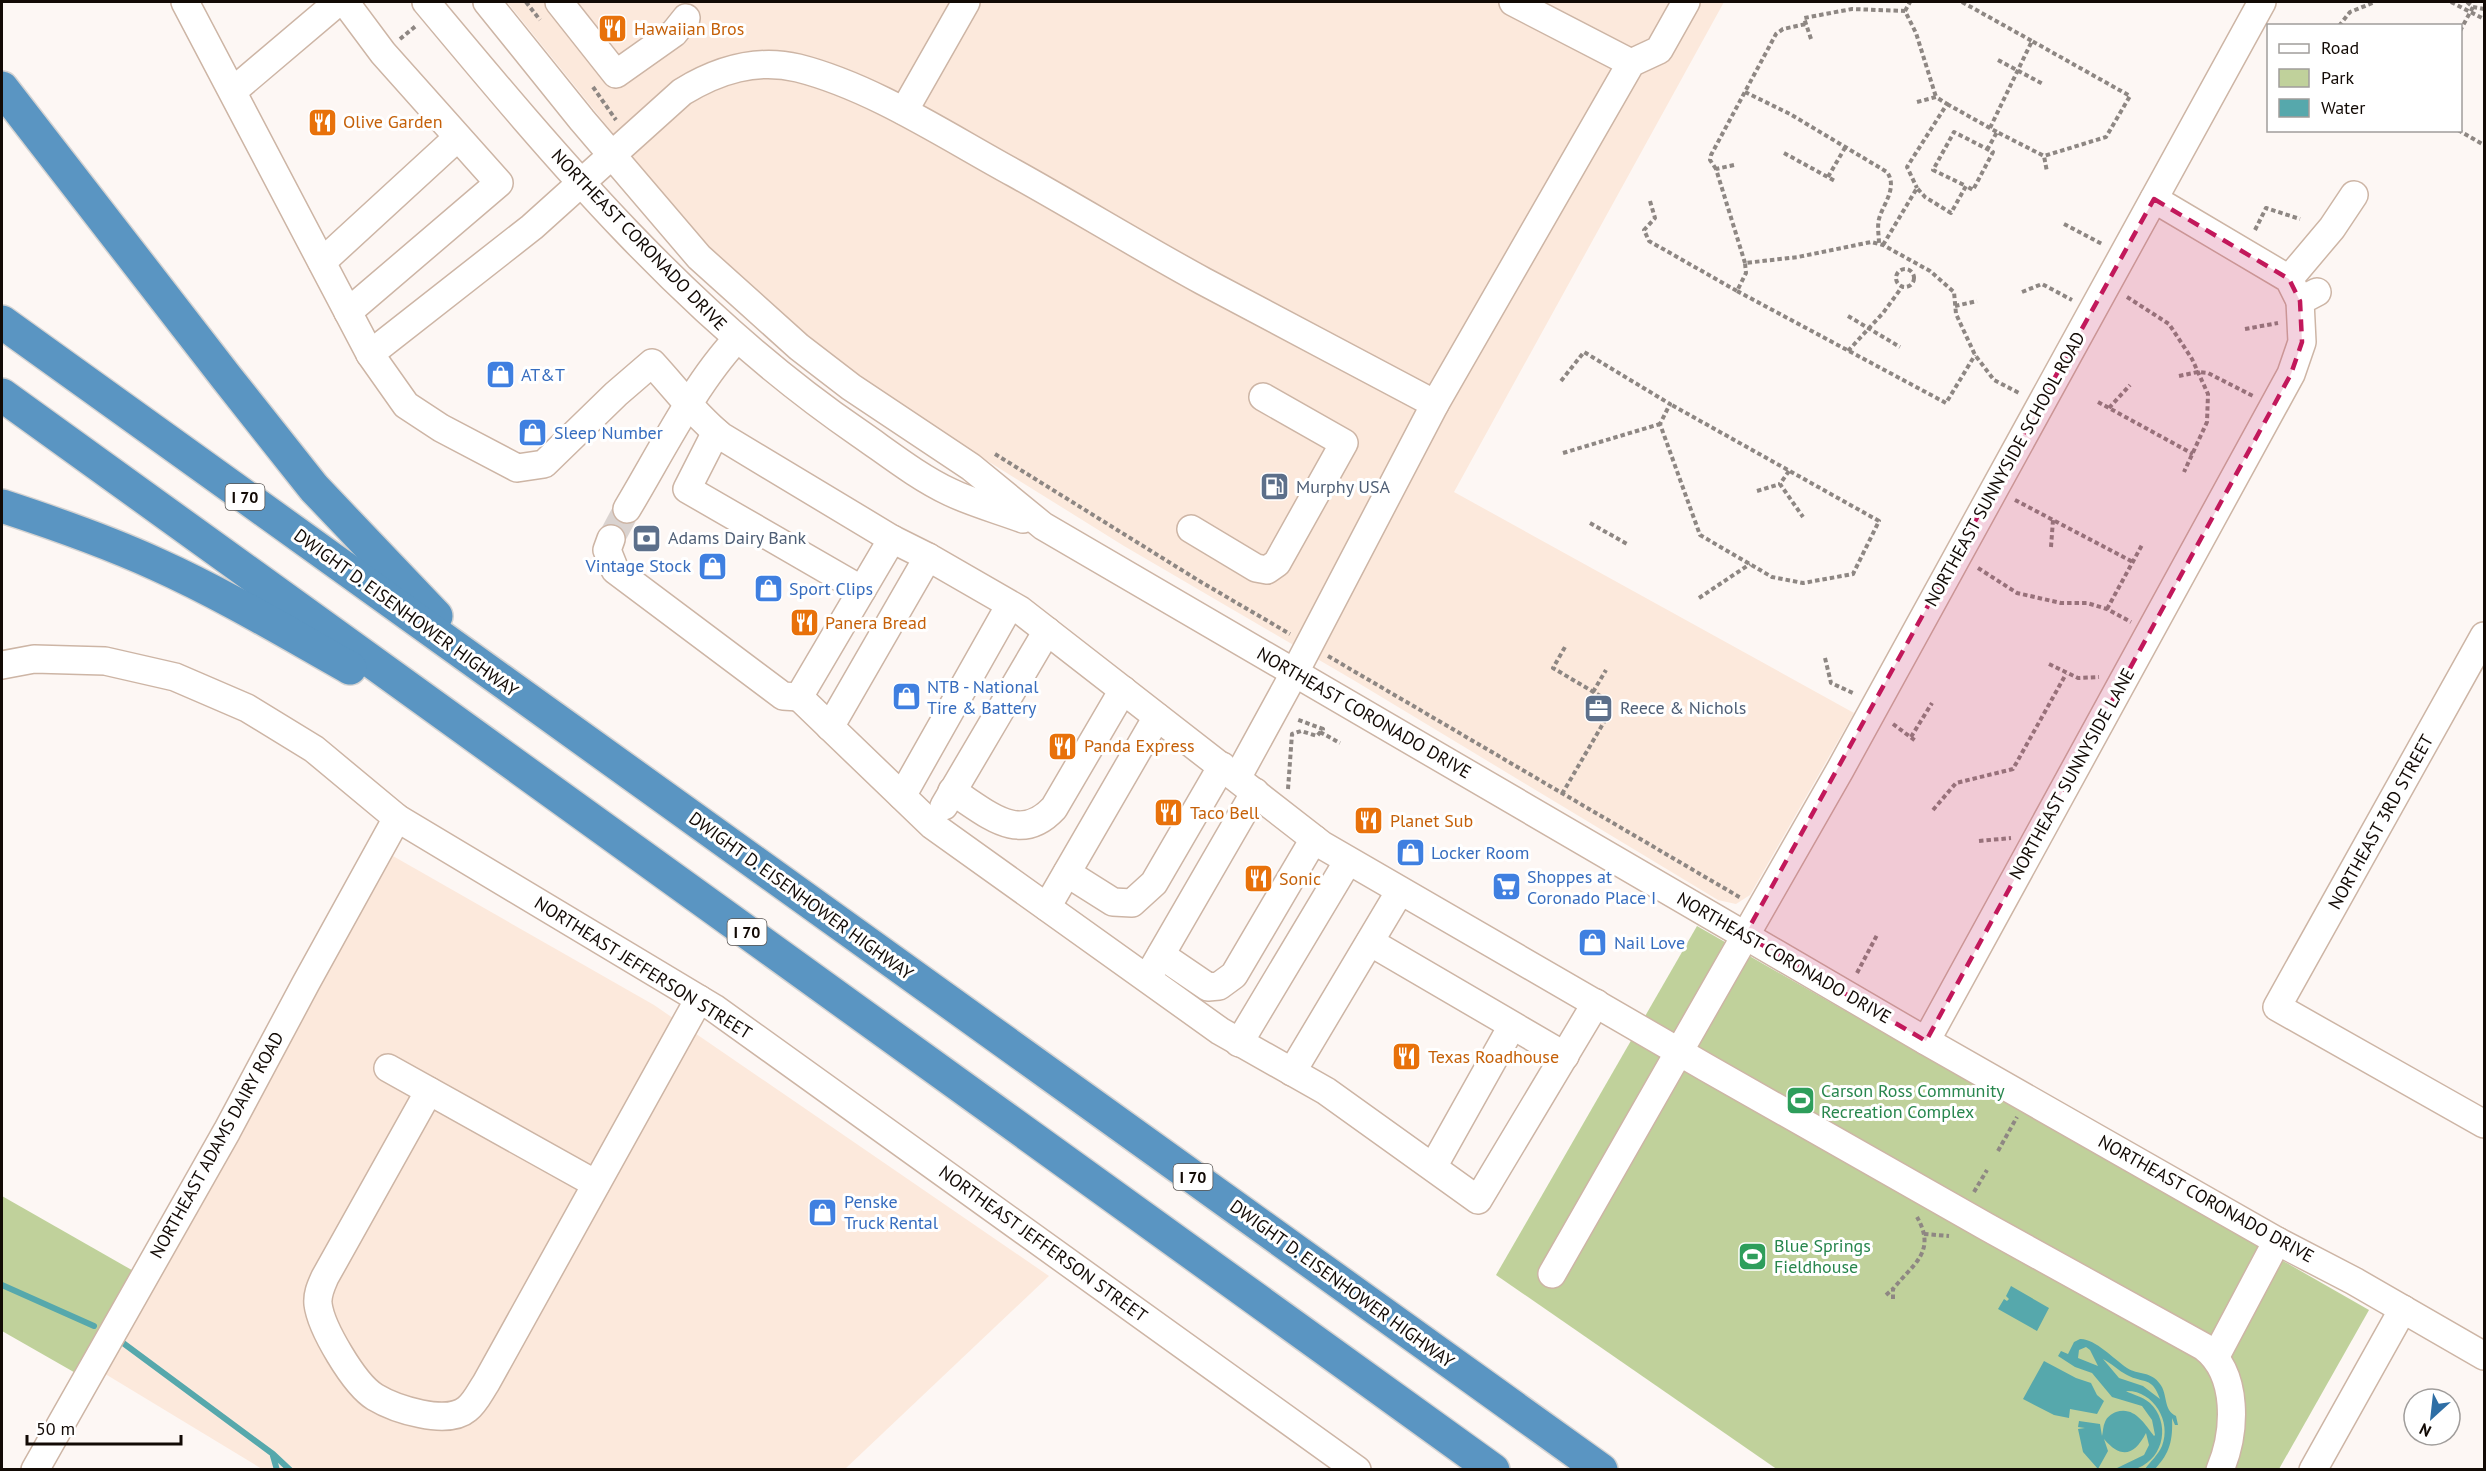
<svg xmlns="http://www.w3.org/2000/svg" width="2486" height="1471" font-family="'PT Sans',sans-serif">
<rect width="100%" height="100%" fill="#fdf7f4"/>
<g fill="#fce9dc">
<path d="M507 2H1724L1454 492 1854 713 1750 895 1736 904 1718 900 1355 681 1124 546 930 425 875 388 839 361 759 294 716 256 682 219Z"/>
<path d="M393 856 654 1005 1049 1276 845 1469H262L102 1372Z"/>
</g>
<g fill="#c0d19b">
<path d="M1697 926 2369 1310 2279 1469 1778 1470 1496 1275Z"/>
<path d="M2 1196 144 1277 86 1379 2 1331Z"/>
</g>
<g fill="#56a8ac" fill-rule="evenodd">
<path d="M2011 1286 2049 1308 2037 1331 1998 1309 2004 1299 2007 1301 2009 1299 2006 1296Z"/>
<path d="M2080 1339C2094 1338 2114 1359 2127 1368 2138 1375 2151 1371 2160 1384 2168 1394 2163 1410 2176 1416L2178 1425H2175L2172 1418C2173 1440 2170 1453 2155 1469H2145C2151 1461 2158 1455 2162 1446 2172 1421 2153 1390 2126 1391 2133 1395 2142 1396 2150 1403 2170 1422 2165 1457 2138 1468 2131 1471 2122 1470 2115 1469L2144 1455 2149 1445 2146 1433C2134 1456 2121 1459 2104 1439L2108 1451 2098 1469 2083 1452 2078 1429 2085 1428 2078 1427 2079 1421 2100 1424 2102 1436C2103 1432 2103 1426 2105 1422 2107 1417 2111 1414 2116 1412 2134 1406 2144 1423 2154 1436L2155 1435 2152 1420 2142 1406 2112 1397 2092 1373 2075 1367 2058 1356 2061 1351 2068 1354 2074 1342ZM2086 1347 2090 1350 2098 1366 2078 1358 2079 1350ZM2103 1359C2111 1363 2119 1371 2127 1375 2144 1384 2152 1376 2160 1399L2143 1386 2119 1378Z"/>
<path d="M2044 1361 2076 1378 2091 1383 2097 1395 2104 1401 2097 1414 2070 1409 2069 1418 2054 1415 2023 1399Z"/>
</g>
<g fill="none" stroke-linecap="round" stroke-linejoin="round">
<g stroke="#56a8ac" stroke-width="6">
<path d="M2 1285 94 1326"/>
<path d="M119 1340 273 1454 290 1470"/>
<path d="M273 1456 277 1470"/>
</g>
<path stroke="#dad3d0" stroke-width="27" stroke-dasharray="27 14" stroke-linecap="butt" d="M611 539 627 509"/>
<defs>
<g id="minor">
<path d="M185 2 370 354 406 405 441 428 517 468 544 464 616 394 652 363C675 388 695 415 721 436L892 539 928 557 1020 610 1322 845 1707 1068 1987 1227 2204 1347C2239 1374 2236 1432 2220 1470"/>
<path d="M345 2 383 53 499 183 348 312"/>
<path d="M426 2C557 159 688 316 859 433 888 453 918 477 950 492 973 503 999 510 1023 519"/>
<path d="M487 2 582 120 699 257 799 347 851 387 971 467 1043 526 1926 1041 2277 1241 2354 1281 2484 1356"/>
<path d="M559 2 616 74 674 33 686 18"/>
<path d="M1513 2 1631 63"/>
<path d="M233 91 338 2"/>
<path d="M904 111 966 2"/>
<path d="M2154 199 2289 279 2300 301"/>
<path d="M322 262 457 138"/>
<path d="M2289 279 2332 228 2354 195"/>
<path d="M370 354 532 227 682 92C718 70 756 58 798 68 873 87 946 136 1014 173 1077 208 1139 246 1203 281 1280 322 1358 363 1435 404"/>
<path d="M716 432 687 489 862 590 892 539"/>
<path d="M627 509C659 456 695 383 737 339"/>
<path d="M1191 529 1256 568 1267 570 1277 563 1344 443 1263 397"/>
<path d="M611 539 607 550 615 570 783 696 799 697 862 590"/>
<path d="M2484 636 2277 1007 2484 1124"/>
<path d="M2 665 34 659 105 661 175 677 247 708 314 749 397 818 714 1008 1357 1470"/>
<path d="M799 697 932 825 1220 1031 1326 1091 1478 1200 1596 1003"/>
<path d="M830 727 928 557"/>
<path d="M1237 778 1295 672 1435 404 1631 63 1659 50 1686 2"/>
<path d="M952 791C986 812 1019 846 1054 808L1123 690"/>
<path d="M902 796 1010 605"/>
<path d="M944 806 1047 631"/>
<path d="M1067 873 1113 902 1132 903 1154 883 1222 766"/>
<path d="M1047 907 1157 717"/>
<path d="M1370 942 1565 1056"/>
<path d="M1161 955 1208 987 1219 986 1234 975 1314 839"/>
<path d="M1152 970 1255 792"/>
<path d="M1926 1041 2291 374 2302 342 2300 301 2317 292"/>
<path d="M1239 1043 1348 861"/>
<path d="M388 1068 596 1184"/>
<path d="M1292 1072 1400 891"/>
<path d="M429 1091 325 1277C321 1286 317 1294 318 1304 321 1328 354 1384 375 1397 395 1409 447 1426 467 1409 475 1403 480 1392 486 1383L699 999"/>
<path d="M1433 1167 1512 1026"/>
<path d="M1552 1274 1840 770 2262 2"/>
<path d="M2216 1356 2277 1241"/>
<path d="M35 1470 227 1131 306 983 397 818"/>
<path d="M2313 1470 2403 1309"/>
</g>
<g id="highway">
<path d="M2 88 226 377 314 488 436 616"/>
<path d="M2 322 1601 1470"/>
<path d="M2 395 1493 1470"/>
<path d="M2 506C54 523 106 541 156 564 223 594 286 632 350 668"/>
</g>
</defs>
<use href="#minor" stroke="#cdb5a5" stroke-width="30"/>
<use href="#highway" stroke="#d4d3d2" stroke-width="36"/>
<g stroke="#8e8783" stroke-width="4" stroke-dasharray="4.5 3" stroke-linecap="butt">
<path d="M526 2 540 20"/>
<path d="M1962 2 2032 41"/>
<path d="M2451 2 2484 19"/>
<path d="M2467 2 2473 7 2484 9"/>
<path d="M1905 11 1910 2"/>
<path d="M2339 26 2350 12 2375 2"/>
<path d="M2460 31 2473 7"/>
<path d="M400 39 417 25"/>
<path d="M1811 39 1804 18 1852 9 1905 11 1916 33 1936 97"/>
<path d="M1998 60 2043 84"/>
<path d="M593 87 616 120"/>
<path d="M2460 91H2461"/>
<path d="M1745 92 1790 114 1887 172C1898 188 1883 204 1879 219 1877 227 1879 236 1879 244"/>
<path d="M1917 102 1936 97 1947 104 1907 167 1917 188"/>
<path d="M1947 104 1997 132"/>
<path d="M1990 128 2032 41 2130 96 2106 137 2044 156"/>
<path d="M2458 130 2484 145"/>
<path d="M1987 150 1997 132 2044 156 2047 172"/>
<path d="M1784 153 1835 181"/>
<path d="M1734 165 1716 169 1745 263"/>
<path d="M1716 169 1710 160 1711 155 1776 34 1783 29 1806 24"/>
<path d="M1828 177 1846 146"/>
<path d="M1650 201 1655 218 1644 230 1649 241 1737 291 1746 273 1745 263 1798 257 1871 242 1883 245 1930 271 1954 292 1956 314 1975 355 1994 380 2021 394"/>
<path d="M2064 224 2102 244"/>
<path d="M2255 230 2266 208 2300 219"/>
<path d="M1883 245 1917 188 1925 197 1951 213 1966 186 1973 190 1993 152 1954 132 1933 170 1966 186"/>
<circle cx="1905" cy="278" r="9"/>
<path d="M1737 291 1946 403 1975 355"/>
<path d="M2022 292 2042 284 2072 300"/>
<path d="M2127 297 2169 324 2192 359 2208 394 2207 422 2184 472"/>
<path d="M1955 306 1977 301"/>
<path d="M1848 316 1900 347"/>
<path d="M2245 329 2278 323"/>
<path d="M1848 351 1883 313 1902 287"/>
<path d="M2179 376 2198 372 2208 373 2253 396"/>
<path d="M1561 381 1584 352 1670 404 1660 424 1700 535 1772 577 1803 583 1853 574 1879 521 1670 404"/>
<path d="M2098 402 2193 454"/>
<path d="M2109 408 2130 385"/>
<path d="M1563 453 1660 424"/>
<path d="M995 454 1201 582 1290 634"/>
<path d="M1789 471 1780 484 1803 517"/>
<path d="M1757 491 1780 484"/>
<path d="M2015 500 2133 562"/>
<path d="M1590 523 1627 544"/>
<path d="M2051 547 2053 520"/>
<path d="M1978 568 2017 593 2061 603H2087L2107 609 2131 622"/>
<path d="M1699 598 1750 564"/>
<path d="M2107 609 2142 545"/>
<path d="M1328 656 1741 898"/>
<path d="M1825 658 1831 683 1853 693"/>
<path d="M2049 664 2078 678 2099 677"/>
<path d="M1593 692 1606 670"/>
<path d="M1893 724 1917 742"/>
<path d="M1320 732 1340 743"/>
<path d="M1911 737 1932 703"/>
<path d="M1288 789 1292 734 1301 731 1317 736 1323 729 1296 719"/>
<path d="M1562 794 1604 722 1608 704 1602 697 1553 668 1565 647"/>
<path d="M1933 810 1956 783 2013 769 2066 674"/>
<path d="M1979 841 2011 838"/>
<path d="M1857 973 1877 935"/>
<path d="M1998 1151 2017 1117"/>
<path d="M1974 1192 1987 1170"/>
<path d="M1924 1234 1949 1236"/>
<path d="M1886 1295 1893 1289"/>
<path d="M1893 1299V1289C1913 1264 1937 1252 1917 1217"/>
</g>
<use href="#minor" stroke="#fff" stroke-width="27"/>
<use href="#highway" stroke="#5a95c2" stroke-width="33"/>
</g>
<path fill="#c2185b" fill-opacity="0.2" stroke="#c2185b" stroke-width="4.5" stroke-dasharray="12 8" stroke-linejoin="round" d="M2154 199 2289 279 2300 301 2302 342 2291 374 1926 1041 1745 935Z"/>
<defs>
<symbol id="restaurant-square" viewBox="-11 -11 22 22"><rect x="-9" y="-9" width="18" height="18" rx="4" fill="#e8710a" stroke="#fff"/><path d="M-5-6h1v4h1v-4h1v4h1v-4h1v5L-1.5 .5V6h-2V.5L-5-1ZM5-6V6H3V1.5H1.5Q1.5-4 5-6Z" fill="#fff"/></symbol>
<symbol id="shop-square" viewBox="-11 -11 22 22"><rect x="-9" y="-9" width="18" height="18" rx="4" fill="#3f7fe0" stroke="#fff"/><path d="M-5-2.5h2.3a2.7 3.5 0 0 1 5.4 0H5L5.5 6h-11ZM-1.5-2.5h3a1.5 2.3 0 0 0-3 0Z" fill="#fff"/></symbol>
<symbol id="fuel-square" viewBox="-11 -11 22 22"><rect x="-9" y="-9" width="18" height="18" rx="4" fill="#5c6f8a" stroke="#fff"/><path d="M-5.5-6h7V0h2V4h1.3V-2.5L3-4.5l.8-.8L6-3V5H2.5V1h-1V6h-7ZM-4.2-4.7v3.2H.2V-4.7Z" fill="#fff"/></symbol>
<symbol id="bank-square" viewBox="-11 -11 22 22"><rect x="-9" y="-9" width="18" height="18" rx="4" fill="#5c6f8a" stroke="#fff"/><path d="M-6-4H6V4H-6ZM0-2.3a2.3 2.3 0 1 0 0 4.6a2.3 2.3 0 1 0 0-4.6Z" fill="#fff"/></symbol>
<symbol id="office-square" viewBox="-11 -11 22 22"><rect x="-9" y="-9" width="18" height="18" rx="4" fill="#5c6f8a" stroke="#fff"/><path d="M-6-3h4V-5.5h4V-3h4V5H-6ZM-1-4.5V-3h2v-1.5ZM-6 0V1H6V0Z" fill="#fff"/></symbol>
<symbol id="supermarket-square" viewBox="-11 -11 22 22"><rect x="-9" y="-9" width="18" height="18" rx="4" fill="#3f7fe0" stroke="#fff"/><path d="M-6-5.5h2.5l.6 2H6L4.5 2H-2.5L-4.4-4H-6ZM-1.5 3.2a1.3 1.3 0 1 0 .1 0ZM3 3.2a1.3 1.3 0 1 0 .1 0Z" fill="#fff"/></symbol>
<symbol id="stadium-square" viewBox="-11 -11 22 22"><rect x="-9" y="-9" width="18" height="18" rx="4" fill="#2e9e5b" stroke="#fff"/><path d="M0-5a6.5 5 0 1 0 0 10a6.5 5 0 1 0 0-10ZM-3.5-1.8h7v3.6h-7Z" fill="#fff"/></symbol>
</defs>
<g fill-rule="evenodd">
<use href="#restaurant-square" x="596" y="12" width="33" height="33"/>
<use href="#restaurant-square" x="306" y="106" width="33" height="33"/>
<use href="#shop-square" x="484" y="358" width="33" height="33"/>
<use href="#shop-square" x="516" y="416" width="33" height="33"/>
<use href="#fuel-square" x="1258" y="470" width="33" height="33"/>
<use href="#bank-square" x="630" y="522" width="33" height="33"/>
<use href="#shop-square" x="696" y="550" width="33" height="33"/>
<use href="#shop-square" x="752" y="572" width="33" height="33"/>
<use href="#restaurant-square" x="788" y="606" width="33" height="33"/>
<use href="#shop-square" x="890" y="680" width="33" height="33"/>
<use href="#office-square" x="1582" y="692" width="33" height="33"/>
<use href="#restaurant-square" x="1046" y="730" width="33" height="33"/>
<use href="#restaurant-square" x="1152" y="796" width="33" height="33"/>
<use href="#restaurant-square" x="1352" y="804" width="33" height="33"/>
<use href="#shop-square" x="1394" y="836" width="33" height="33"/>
<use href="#restaurant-square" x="1242" y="862" width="33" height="33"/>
<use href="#supermarket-square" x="1490" y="870" width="33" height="33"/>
<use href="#shop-square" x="1576" y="926" width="33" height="33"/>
<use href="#restaurant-square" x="1390" y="1040" width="33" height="33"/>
<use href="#stadium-square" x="1784" y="1084" width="33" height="33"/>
<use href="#shop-square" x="806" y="1196" width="33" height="33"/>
<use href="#stadium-square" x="1736" y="1240" width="33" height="33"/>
</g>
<g text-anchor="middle" stroke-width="6" stroke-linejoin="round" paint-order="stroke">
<g fill="#fff" stroke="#595450" stroke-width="1.5">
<rect x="225.5" y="484" width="39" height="26" rx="4.5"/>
<rect x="727.5" y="919" width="39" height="26" rx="4.5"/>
<rect x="1173.5" y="1164" width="39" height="26" rx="4.5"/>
</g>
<g font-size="16" font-weight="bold" fill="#120a05">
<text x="245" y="503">I 70</text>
<text x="747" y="938">I 70</text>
<text x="1193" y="1183">I 70</text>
</g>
<g font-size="18" fill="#c56008" stroke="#fff" text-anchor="start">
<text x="634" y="35">Hawaiian Bros</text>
<text x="343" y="128">Olive Garden</text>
<text x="825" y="629">Panera Bread</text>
<text x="1084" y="752">Panda Express</text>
<text x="1190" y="819">Taco Bell</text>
<text x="1390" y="827">Planet Sub</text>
<text x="1279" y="885">Sonic</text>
<text x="1428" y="1063">Texas Roadhouse</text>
</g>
<g font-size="18" fill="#120a05" stroke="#fff">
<text transform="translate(639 240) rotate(46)" y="6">NORTHEAST CORONADO DRIVE</text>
<text transform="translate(2005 469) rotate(-61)" y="6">NORTHEAST SUNNYSIDE SCHOOL ROAD</text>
<text transform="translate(406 613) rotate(36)" y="6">DWIGHT D. EISENHOWER HIGHWAY</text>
<text transform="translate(1364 713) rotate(30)" y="6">NORTHEAST CORONADO DRIVE</text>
<text transform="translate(2072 774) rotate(-61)" y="6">NORTHEAST SUNNYSIDE LANE</text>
<text transform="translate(2381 822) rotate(-61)" y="6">NORTHEAST 3RD STREET</text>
<text transform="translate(801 896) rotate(36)" y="6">DWIGHT D. EISENHOWER HIGHWAY</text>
<text transform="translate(1784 958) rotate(30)" y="6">NORTHEAST CORONADO DRIVE</text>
<text transform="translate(643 968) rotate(32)" y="6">NORTHEAST JEFFERSON STREET</text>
<text transform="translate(217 1145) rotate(-61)" y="6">NORTHEAST ADAMS DAIRY ROAD</text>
<text transform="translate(2206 1199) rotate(29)" y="6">NORTHEAST CORONADO DRIVE</text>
<text transform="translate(1043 1244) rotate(36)" y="6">NORTHEAST JEFFERSON STREET</text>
<text transform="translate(1342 1284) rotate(36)" y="6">DWIGHT D. EISENHOWER HIGHWAY</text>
</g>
<g font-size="18" fill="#366cbe" stroke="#fff" text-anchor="start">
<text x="521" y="381">AT&amp;T</text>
<text x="554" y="439">Sleep Number</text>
<text x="691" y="572" text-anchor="end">Vintage Stock</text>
<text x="789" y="595">Sport Clips</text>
<text x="927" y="693">NTB - National<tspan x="927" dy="21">Tire &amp; Battery</tspan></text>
<text x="1431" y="859">Locker Room</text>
<text x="1527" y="883">Shoppes at<tspan x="1527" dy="21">Coronado Place I</tspan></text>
<text x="1614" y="949">Nail Love</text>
<text x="844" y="1208">Penske<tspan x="844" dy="21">Truck Rental</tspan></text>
</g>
<g font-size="18" fill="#4e5e75" stroke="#fff" text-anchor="start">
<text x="1296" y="493">Murphy USA</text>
<text x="668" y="544">Adams Dairy Bank</text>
<text x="1620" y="714">Reece &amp; Nichols</text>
</g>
<g font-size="18" fill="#27864d" stroke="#fff" text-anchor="start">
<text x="1821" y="1097">Carson Ross Community<tspan x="1821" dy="21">Recreation Complex</tspan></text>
<text x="1774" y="1252">Blue Springs<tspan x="1774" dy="21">Fieldhouse</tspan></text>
</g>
</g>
<rect width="2486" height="1471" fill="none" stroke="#120a05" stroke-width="6"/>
<rect x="2267" y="24" width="195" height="108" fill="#ffffff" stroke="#a09d9b" stroke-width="1.5"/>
<rect x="2279" y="44" width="30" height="9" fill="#ffffff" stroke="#a09d9b" stroke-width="1.5"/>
<text x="2321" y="54" font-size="18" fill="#120a05">Road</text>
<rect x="2279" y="69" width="30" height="18" fill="#c0d19b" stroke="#a09d9b" stroke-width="1.5"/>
<text x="2321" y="84" font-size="18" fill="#120a05">Park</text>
<rect x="2279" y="99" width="30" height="18" fill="#56a8ac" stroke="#a09d9b" stroke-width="1.5"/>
<text x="2321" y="114" font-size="18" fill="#120a05">Water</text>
<g transform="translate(2432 1417) rotate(207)"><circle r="28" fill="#ffffff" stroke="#a09d9b" stroke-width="1.5"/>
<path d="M0-4.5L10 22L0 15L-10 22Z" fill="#2e6ea5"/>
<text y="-9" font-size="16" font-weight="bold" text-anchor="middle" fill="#120a05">N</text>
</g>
<path d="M27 1435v9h154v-9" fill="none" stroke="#120a05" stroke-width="3"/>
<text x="36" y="1435" font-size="18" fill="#120a05" stroke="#ffffff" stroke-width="4.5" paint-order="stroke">50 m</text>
</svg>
